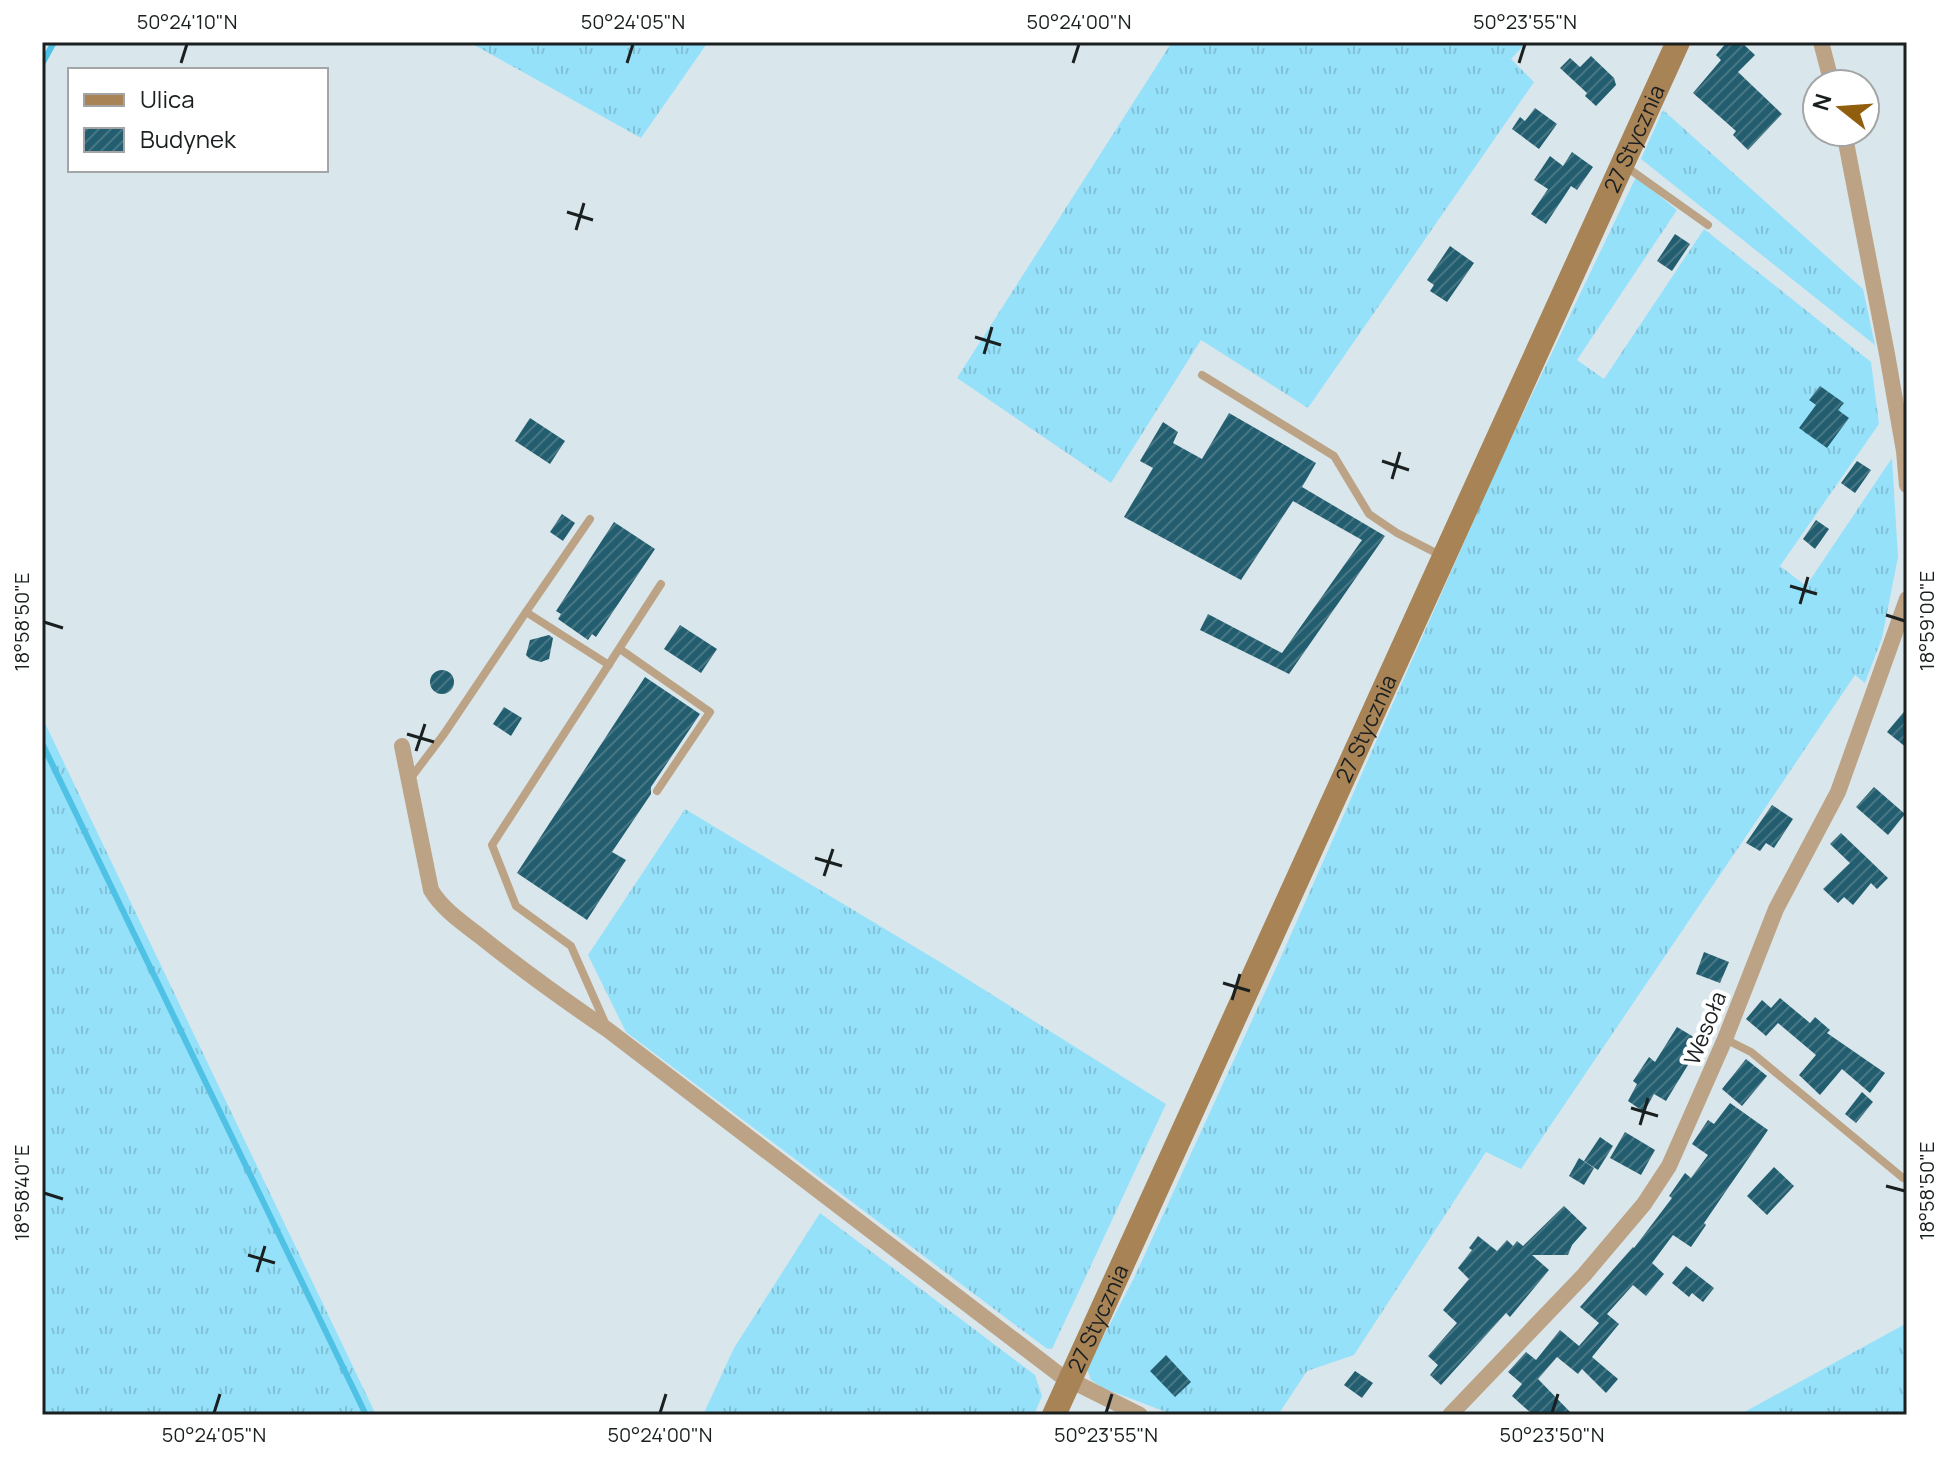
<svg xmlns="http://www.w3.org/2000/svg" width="1949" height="1457" font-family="Manrope,sans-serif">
<defs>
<pattern id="grass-tufts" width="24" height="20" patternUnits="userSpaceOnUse" patternTransform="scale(2)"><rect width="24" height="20" fill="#96e1fa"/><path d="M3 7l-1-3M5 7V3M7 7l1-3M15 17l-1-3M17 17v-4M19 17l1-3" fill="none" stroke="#81c1d6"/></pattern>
<pattern id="building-hatch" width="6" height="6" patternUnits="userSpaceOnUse" patternTransform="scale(2)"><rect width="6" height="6" fill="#225e70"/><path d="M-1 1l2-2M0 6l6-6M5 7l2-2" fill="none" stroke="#487683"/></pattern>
</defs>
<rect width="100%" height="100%" fill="#d9e6eb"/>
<g fill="url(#grass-tufts)">
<path d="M469 42H708L641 138Z"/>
<path d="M1172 42H1527L1511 59 1534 82 1308 408 1201 340 1111 483 957 378Z"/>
<path d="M1663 110 1863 289 1875 345 1641 159Z"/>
<path d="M1636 177 1677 210 1577 360 1604 379 1704 229 1871 362 1879 424 1780 566 1806 586 1892 458 1898 557 1882 638 1865 683 1855 675 1521 1169 1486 1152 1354 1355 1307 1371 1278 1415H1174L1103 1388 1091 1380 1087 1368 1134 1278 1281 957 1495 472Z"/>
<path d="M42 717 346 1352 376 1415H42Z"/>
<path d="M685 809 940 962 1166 1104 1052 1349 1046 1348 626 1032 588 955Z"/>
<path d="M820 1213 1035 1375 1042 1396 1034 1415H703L734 1348Z"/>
<path d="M1907 1323V1415H1739Z"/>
</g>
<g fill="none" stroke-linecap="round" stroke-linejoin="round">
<g stroke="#4fc1e4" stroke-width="6">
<path d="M42 64 54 42"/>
<path d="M42 743 366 1415"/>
</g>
</g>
<g fill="url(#building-hatch)">
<path d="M1727 42H1741L1755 55 1738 72 1782 114 1748 150 1733 135 1736 131 1693 93 1721 60 1716 55Z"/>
<path d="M1591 56 1614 78 1616 85 1596 106 1585 96 1587 93 1560 68 1570 58 1580 67Z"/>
<path d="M1535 108 1557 124 1539 149 1512 129 1520 117 1525 121Z"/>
<path d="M1572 152 1593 167 1577 190 1571 186 1546 224 1531 214 1548 189 1534 180 1550 156 1563 166Z"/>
<path d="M1675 234 1690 244 1672 271 1657 261Z"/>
<path d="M1450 246 1474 263 1447 302 1430 291 1434 285 1427 280Z"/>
<path d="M1820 386 1844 403 1838 410 1849 418 1827 448 1799 428 1816 405 1809 400Z"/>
<path d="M1229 413 1316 463 1302 487 1385 536 1289 674 1200 630 1208 614 1282 653 1362 540 1293 501 1241 580 1124 517 1153 468 1140 461 1163 422 1178 432 1173 443 1202 459Z"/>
<path d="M530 418 565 441 550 464 515 441Z"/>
<path d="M1857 461 1871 470 1855 493 1841 483Z"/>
<path d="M562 514 575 523 563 541 550 532Z"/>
<path d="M1816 520 1829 529 1815 549 1803 539Z"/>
<path d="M614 522 655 549 596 637 592 634 588 640 558 619 561 614 556 611Z"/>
<path d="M680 625 717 649 701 673 664 649Z"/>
<path d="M549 635 553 638 549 659 541 662 530 659 526 655 530 640Z"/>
<circle cx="442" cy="682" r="12"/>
<path d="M645 677 700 714 651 787V794L612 852 626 860 587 920 517 873Z"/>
<path d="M504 707 522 718 511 736 493 724Z"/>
<path d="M1907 708V748L1887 732Z"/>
<path d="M1874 787 1905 814 1888 835 1856 807Z"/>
<path d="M1772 805 1793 819 1774 848 1766 843 1760 851 1746 843Z"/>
<path d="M1841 833 1888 878 1877 889 1871 883 1853 905 1844 897 1838 903 1823 889 1850 863 1830 844Z"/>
<path d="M1704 952 1729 962 1720 983 1696 974Z"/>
<path d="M1780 998 1810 1023 1815 1017 1830 1030 1827 1033 1885 1073 1870 1093 1842 1069 1820 1095 1799 1075 1816 1055 1778 1023 1766 1036 1746 1019 1762 1000 1771 1008Z"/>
<path d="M1677 1027 1702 1042 1666 1101 1654 1094 1644 1112 1628 1101 1637 1084 1633 1081 1649 1057 1655 1062Z"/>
<path d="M1746 1059 1767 1076 1742 1106 1722 1089Z"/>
<path d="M1862 1092 1873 1102 1856 1123 1845 1114Z"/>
<path d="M1730 1103 1768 1130 1704 1223 1706 1225 1691 1247 1673 1235 1652 1263 1664 1274 1646 1296 1633 1285 1607 1314 1619 1324 1592 1357 1618 1379 1606 1393 1582 1369 1578 1374 1557 1357 1538 1379 1573 1415H1533L1512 1396 1522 1384 1508 1372 1526 1352 1536 1360 1560 1330 1579 1346 1599 1323 1580 1307 1633 1247 1634 1248 1672 1198 1669 1196 1685 1173 1691 1178 1708 1155 1692 1144 1708 1120 1714 1124Z"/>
<path d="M1625 1132 1655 1150 1641 1175 1610 1158Z"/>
<path d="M1600 1137 1613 1146 1598 1170 1584 1161Z"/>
<path d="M1579 1158 1594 1168 1584 1185 1569 1176Z"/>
<path d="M1774 1167 1794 1186 1767 1215 1747 1196Z"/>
<path d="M1564 1206 1587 1228 1572 1245 1568 1255H1532L1549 1270 1510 1317 1506 1313 1441 1385 1430 1375 1438 1365 1428 1356 1457 1323 1443 1310 1469 1279 1458 1268 1472 1250 1469 1248 1478 1236 1497 1251 1507 1240 1513 1246 1517 1241 1523 1246Z"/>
<path d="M1686 1266 1714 1288 1703 1302 1692 1293 1689 1297 1672 1283Z"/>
<path d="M1166 1355 1191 1382 1175 1397 1150 1371Z"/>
<path d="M1355 1371 1373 1383 1362 1398 1344 1385Z"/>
</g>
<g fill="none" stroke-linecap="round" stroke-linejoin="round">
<g stroke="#bca385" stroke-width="8">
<path d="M1625 166 1708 225"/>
<path d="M1202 375 1334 456 1369 514 1397 533 1442 556"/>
<path d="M590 519 526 612 609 665"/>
<path d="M620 649 710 712 657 791"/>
<path d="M410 779 444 734 526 612"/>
<path d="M606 1025 571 946 516 906 492 845 661 584"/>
<path d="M1725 1039 1751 1052 1903 1178"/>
</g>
<g stroke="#bca385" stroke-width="16">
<path d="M1821 42 1832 84"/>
<path d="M1844 132 1887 354 1904 451 1907 485"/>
<path d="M402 746 431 890C442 909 464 924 481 937 522 970 564 1000 608 1030L1060 1375 1140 1415"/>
<path d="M1450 1415 1584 1275 1644 1204 1669 1166 1725 1039 1776 909 1838 792 1907 599"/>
</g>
<path stroke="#a88355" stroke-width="24" id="s1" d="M1054 1415 1678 42"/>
</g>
<path fill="none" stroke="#1a1f20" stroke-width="3" d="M181 63 187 44M627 63 633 44M1073 63 1079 44M1519 63 1525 44M567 212 593 220M576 230 584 203M975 337 1001 345M984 354 992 327M1382 461 1409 470M1392 479 1400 452M1790 586 1817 594M1800 604 1808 577M1886 615 1905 621M44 622 63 628M407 734 434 742M416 751 425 724M815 858 842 866M824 876 833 849M1223 983 1250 991M1232 1000 1240 974M1631 1108 1658 1116M1640 1125 1648 1098M1886 1186 1905 1191M44 1193 63 1199M248 1255 275 1263M257 1272 265 1246M214 1413 220 1394M660 1413 666 1394M1106 1413 1112 1394M1552 1413 1558 1394"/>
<g text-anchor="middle" stroke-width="8" stroke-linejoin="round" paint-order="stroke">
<g font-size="22" fill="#1a1f20" stroke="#fff">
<text dy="8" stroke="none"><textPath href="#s1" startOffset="1402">27 Stycznia</textPath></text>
<text dy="8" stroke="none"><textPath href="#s1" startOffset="754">27 Stycznia</textPath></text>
<text transform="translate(1705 1028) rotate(-68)" y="8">Wesoła</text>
<text dy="8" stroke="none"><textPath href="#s1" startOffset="106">27 Stycznia</textPath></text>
</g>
</g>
<rect width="1949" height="1457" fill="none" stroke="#ffffff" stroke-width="88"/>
<rect x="68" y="68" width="260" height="104" fill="#ffffff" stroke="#a3a5a6" stroke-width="2"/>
<rect x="84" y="94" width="40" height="12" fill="#a88355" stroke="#a3a5a6" stroke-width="2"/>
<text x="140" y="108" font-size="24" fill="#1a1f20">Ulica</text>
<rect x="84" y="128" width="40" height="24" fill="url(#building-hatch)" stroke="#a3a5a6" stroke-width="2"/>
<text x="140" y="148" font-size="24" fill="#1a1f20">Budynek</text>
<g transform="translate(1841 108) rotate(287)"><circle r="38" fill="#ffffff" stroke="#a3a5a6" stroke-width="2"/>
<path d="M0-6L14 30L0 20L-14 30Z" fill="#905e0d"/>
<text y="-12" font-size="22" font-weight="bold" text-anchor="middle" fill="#1a1f20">N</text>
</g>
<rect x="44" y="44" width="1861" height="1369" fill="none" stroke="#1a1f20" stroke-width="3"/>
<g font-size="20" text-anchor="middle" fill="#1a1f20">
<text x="187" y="29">50°24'10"N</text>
<text x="633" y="29">50°24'05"N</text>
<text x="1079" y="29">50°24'00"N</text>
<text x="1525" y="29">50°23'55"N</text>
<text transform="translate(1927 621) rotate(-90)" y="7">18°59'00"E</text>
<text transform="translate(22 622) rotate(-90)" y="7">18°58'50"E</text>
<text transform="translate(1927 1191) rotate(-90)" y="7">18°58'50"E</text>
<text transform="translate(22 1193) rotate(-90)" y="7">18°58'40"E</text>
<text x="214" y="1442">50°24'05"N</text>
<text x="660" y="1442">50°24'00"N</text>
<text x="1106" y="1442">50°23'55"N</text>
<text x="1552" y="1442">50°23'50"N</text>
</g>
</svg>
